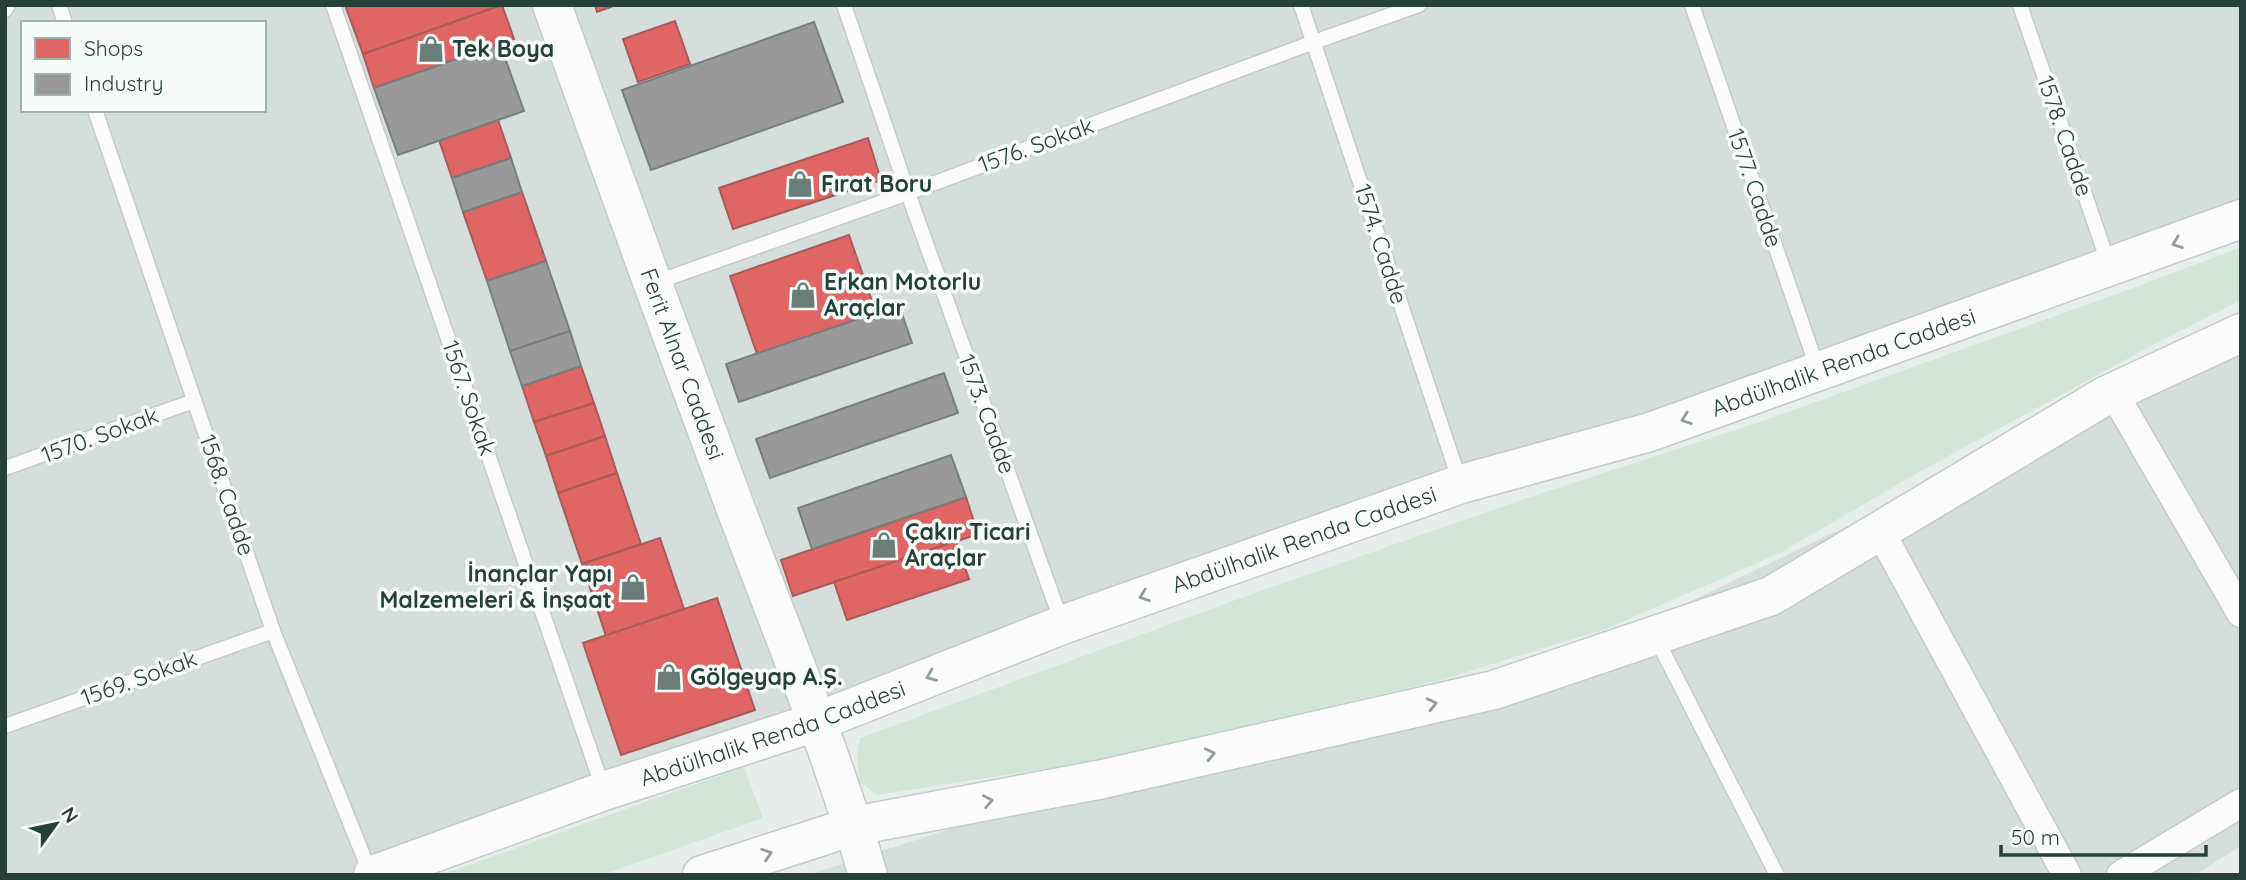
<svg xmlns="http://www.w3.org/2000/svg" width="2246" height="880" font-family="Quicksand,sans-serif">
<rect width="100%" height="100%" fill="#e8edeb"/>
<g fill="#d6dedb" fill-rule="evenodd">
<path d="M5 5H2241V219L373 875H5ZM23 23H264V110H23Z"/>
<path d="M2241 337V846L2195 875H808L1103 779 1535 676Z"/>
</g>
<g fill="#d1e6d8">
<path d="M2241 247V300L2149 347 1921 471 1782 552 1606 629 1441 680 1101 760 877 795 859 781 857 756 860 738 1252 594 1533 496 1757 423 2136 287Z"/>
<path d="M744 767 763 818 602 875H441Z"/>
</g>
<g fill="#e06666" stroke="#a85b59" stroke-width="2">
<path d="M345 5H502L363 54Z"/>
<path d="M502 5 514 39 374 88 363 54Z"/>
<path d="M595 5H616L597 12Z"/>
<path d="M675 21 690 64 638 82 623 39Z"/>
<path d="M498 120 511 158 452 178 439 140Z"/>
<path d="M868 138 881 180 733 229 719 188Z"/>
<path d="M522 192 546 261 487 281 463 212Z"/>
<path d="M849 235 876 313 757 354 730 276Z"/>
<path d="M581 366 594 403 534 422 522 386Z"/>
<path d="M594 403 605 436 546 456 534 422Z"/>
<path d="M605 436 617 473 558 493 546 456Z"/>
<path d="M617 473 641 544 582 564 558 493Z"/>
<path d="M966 497 978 534 793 596 781 560Z"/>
<path d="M660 538 684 609 606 636 582 564Z"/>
<path d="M956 541 969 579 847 620 834 582Z"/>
<path d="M717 598 755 710 621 755 583 643Z"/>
</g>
<g fill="#999" stroke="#767f7c" stroke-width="2">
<path d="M814 22 843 102 651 170 622 90Z"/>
<path d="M500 44 524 111 398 155 374 88Z"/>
<path d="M511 158 522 192 463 212 452 178Z"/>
<path d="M546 261 570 331 510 351 487 281Z"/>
<path d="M899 305 912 343 739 402 726 364Z"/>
<path d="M570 331 581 366 522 386 510 351Z"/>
<path d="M944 373 958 413 770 478 756 439Z"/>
<path d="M951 455 966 497 812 549 798 508Z"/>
</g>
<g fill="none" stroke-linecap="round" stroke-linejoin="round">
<defs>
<g id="lane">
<path d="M59 5 65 23"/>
<path d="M333 5 603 788"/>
<path d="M844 5 908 193 1062 623"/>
<path d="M1301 5 1460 482"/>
<path d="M1692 5 1818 370"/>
<path d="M2020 5 2109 265"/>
<path d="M5 10 8 5"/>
<path d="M95 110 273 631 371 875"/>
<path d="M654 283 908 193 1314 42 1419 5"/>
<path d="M5 468 194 401"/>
<path d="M1655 636 1777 875"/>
<path d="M5 726 273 631"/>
</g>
<g id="street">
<path d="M2113 392 2241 613"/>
<path d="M1880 531 2067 875"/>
<path d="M2121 875 2241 803"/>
</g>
<g id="secondary">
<path id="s1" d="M552 5C613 175 674 343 737 512 782 632 832 752 868 875"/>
<path id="s2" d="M373 875 604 791 816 722 1062 625 1461 484 1650 432 2241 219"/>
<path d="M702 875 854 826 1103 779 1494 690 1771 596 2105 396 2241 333"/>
</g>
</defs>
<use href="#lane" stroke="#c5cac8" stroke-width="17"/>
<use href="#street" stroke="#c5cac8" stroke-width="31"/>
<use href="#secondary" stroke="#c3cbc8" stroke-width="41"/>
<use href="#lane" stroke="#fcfcfc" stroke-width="14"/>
<use href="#street" stroke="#fcfcfc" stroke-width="28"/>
<use href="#secondary" stroke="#fcfcfc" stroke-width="38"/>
</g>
<defs><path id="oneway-chevron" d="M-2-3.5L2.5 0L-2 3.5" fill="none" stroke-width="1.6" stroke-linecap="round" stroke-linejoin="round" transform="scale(1.75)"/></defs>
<g stroke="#909f9b">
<use href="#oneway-chevron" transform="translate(2177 243) rotate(160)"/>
<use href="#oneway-chevron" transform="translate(1686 419) rotate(160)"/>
<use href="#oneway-chevron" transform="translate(1144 596) rotate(161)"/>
<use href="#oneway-chevron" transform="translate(931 676) rotate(158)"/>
<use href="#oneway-chevron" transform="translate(1432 704) rotate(-13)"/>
<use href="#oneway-chevron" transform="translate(1210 754) rotate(-13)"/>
<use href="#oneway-chevron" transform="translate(988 801) rotate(-11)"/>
<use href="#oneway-chevron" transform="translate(767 854) rotate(-18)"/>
</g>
<defs>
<symbol id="shop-bare" viewBox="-9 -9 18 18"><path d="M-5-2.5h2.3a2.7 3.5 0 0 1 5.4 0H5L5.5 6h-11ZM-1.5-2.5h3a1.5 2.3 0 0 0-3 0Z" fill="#697e78" stroke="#f7fbf9" stroke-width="2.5" paint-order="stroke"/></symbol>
</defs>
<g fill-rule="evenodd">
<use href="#shop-bare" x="412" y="30" width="38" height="38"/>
<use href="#shop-bare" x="781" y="165" width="38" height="38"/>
<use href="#shop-bare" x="784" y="276" width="38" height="38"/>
<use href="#shop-bare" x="865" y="526" width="38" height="38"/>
<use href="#shop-bare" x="614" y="568" width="38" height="38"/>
<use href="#shop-bare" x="650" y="658" width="38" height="38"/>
</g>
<g text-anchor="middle" stroke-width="7" stroke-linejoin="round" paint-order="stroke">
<g font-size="23" font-weight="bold" fill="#24423a" stroke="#f7fbf9" text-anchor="start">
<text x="452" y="57">Tek Boya</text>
<text x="821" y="192">Fırat Boru</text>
<text x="824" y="290">Erkan Motorlu<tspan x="824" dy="26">Araçlar</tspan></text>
<text x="905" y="540">Çakır Ticari<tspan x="905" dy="26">Araçlar</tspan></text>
<text x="612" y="582" text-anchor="end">İnançlar Yapı<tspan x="612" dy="26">Malzemeleri &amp; İnşaat</tspan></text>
<text x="690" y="685">Gölgeyap A.Ş.</text>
</g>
<g font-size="23" fill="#24423a" stroke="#f7fbf9">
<text transform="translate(2065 136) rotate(71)" y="8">1578. Cadde</text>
<text transform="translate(1036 145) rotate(-20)" y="8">1576. Sokak</text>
<text transform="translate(1755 188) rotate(71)" y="8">1577. Cadde</text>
<text transform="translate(1381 244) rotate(72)" y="8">1574. Cadde</text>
<text dy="8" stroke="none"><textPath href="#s2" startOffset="1558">Abdülhalik Renda Caddesi</textPath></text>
<text dy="8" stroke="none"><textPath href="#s1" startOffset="382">Ferit Alnar Caddesi</textPath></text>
<text transform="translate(469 398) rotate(71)" y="8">1567. Sokak</text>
<text transform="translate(987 414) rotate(70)" y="8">1573. Cadde</text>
<text transform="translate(100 435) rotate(-20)" y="8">1570. Sokak</text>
<text transform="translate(227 495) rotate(71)" y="8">1568. Cadde</text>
<text dy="8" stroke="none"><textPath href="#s2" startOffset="990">Abdülhalik Renda Caddesi</textPath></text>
<text transform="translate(139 678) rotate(-20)" y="8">1569. Sokak</text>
<text dy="8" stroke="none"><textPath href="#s2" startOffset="424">Abdülhalik Renda Caddesi</textPath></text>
</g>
</g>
<rect width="2246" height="880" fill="none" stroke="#24423a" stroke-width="14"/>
<rect x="21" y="21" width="245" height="91" fill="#f7fbf9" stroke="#a3b1ad" stroke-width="2"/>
<rect x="35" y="38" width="35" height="21" fill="#e06666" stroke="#a3b1ad" stroke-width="2"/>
<text x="84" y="56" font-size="21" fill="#24423a">Shops</text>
<rect x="35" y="74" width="35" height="21" fill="#999999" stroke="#a3b1ad" stroke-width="2"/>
<text x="84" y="91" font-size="21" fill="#24423a">Industry</text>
<g transform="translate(56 824) rotate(57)" stroke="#f7fbf9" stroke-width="5" paint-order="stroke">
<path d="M0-5L12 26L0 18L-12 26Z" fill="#24423a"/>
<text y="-10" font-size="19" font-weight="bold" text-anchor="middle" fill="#24423a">N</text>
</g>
<path d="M2001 845v10h205v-10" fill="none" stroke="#24423a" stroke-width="3.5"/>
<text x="2011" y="845" font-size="21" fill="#24423a" stroke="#f7fbf9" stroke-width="5" paint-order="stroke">50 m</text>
</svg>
